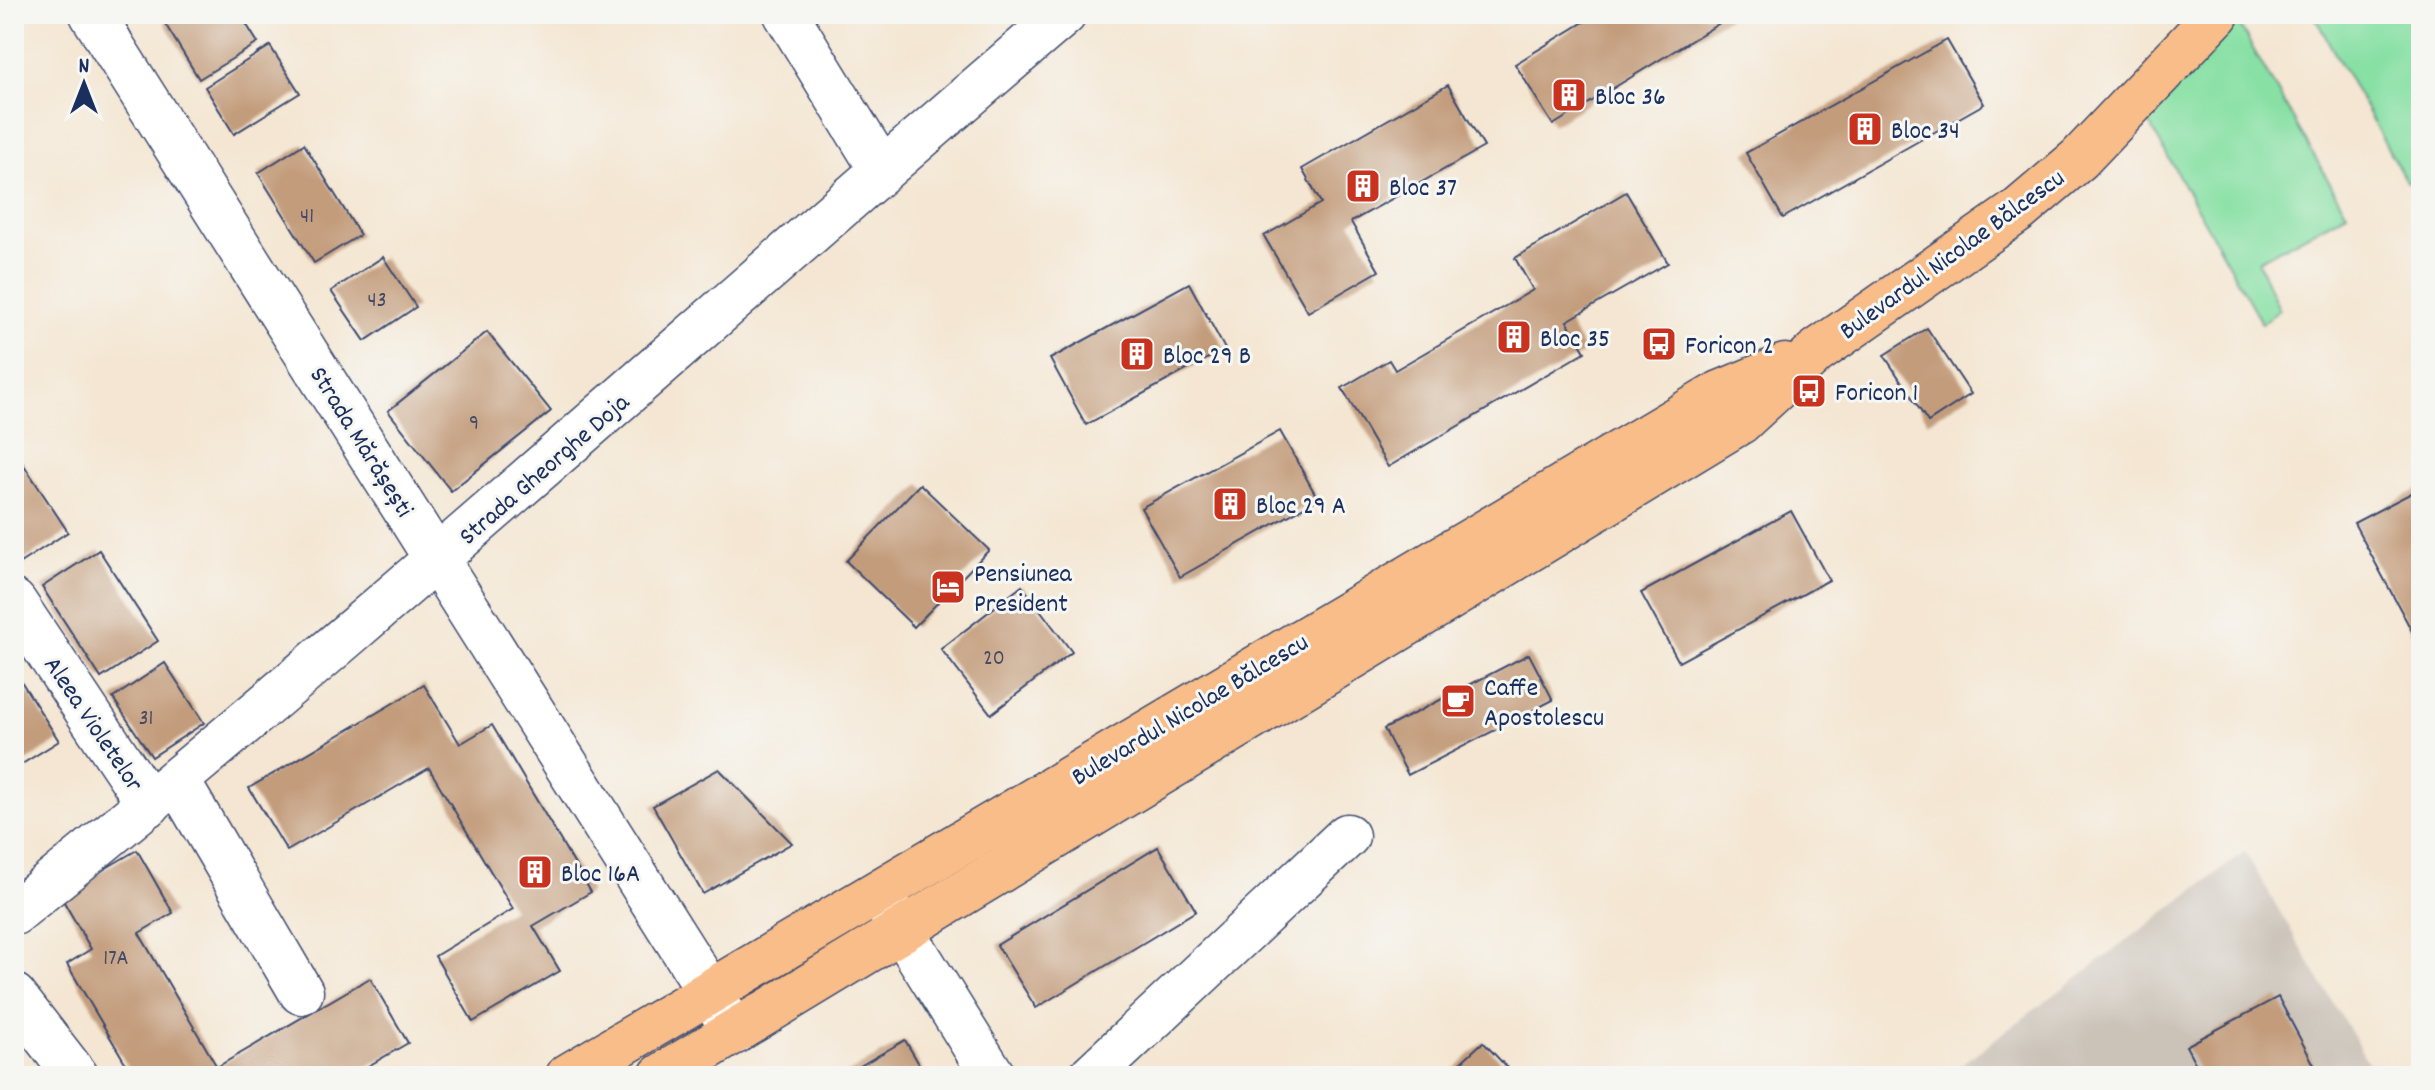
<svg xmlns="http://www.w3.org/2000/svg" width="2435" height="1090" font-family="Dekko,sans-serif">
<rect width="100%" height="100%" fill="#f6f6f2"/>
<filter id="ink" filterUnits="userSpaceOnUse"><feTurbulence type="fractalNoise" baseFrequency=".0125" numOctaves="2"/><feDisplacementMap in="SourceGraphic" scale="16" xChannelSelector="R" yChannelSelector="G"/><feConvolveMatrix kernelMatrix="1 2 1 2 8 2 1 2 1" color-interpolation-filters="sRGB"/></filter>
<filter id="wash" filterUnits="userSpaceOnUse"><feTurbulence type="fractalNoise" baseFrequency=".006" numOctaves="4" result="noise"/><feDisplacementMap in="SourceGraphic" scale="32" xChannelSelector="R" yChannelSelector="G"/><feGaussianBlur stdDeviation="1.8" result="paint"/><feColorMatrix in="noise" values="0 0 0 0 0 0 0 0 0 0 0 0 0 0 0 0 0 1.4 0 .05"/><feComposite in="paint" operator="in"/></filter>
<g filter="url(#wash)">
<rect width="100%" height="100%" fill="#f4e6d2"/>
<path fill="#cbc2b8" d="M2245 852 2376 1076H1946Z"/>
<g fill="#88e0a4" stroke="#528881" stroke-width="2">
<path d="M2233 14 2347 213 2258 261 2279 309 2262 324 2141 109Z"/>
<path d="M2313 14H2421V176L2407 183Z"/>
</g>
<g id="blocks">
<g fill="#c39c7c">
<path d="M178 14H240L258 43 199 79 164 22Z"/>
<path d="M1597 14H1725L1728 18 1553 125 1515 64Z"/>
<path d="M1947 40 1984 104 1783 218 1746 153Z"/>
<path d="M270 46 300 93 234 134 205 87Z"/>
<path d="M1448 85 1484 147 1351 222 1379 271 1308 312 1264 236 1321 203 1302 169Z"/>
<path d="M304 144 360 235 314 263 258 173Z"/>
<path d="M1626 192 1668 263 1567 321 1585 352 1388 467 1342 388 1389 360 1395 370 1533 290 1515 258Z"/>
<path d="M383 257 416 307 365 341 331 291Z"/>
<path d="M1189 283 1225 349 1086 425 1050 359Z"/>
<path d="M1927 328 1971 394 1928 422 1884 355Z"/>
<path d="M487 332 551 411 451 491 388 411Z"/>
<path d="M1280 431 1318 499 1180 577 1141 508Z"/>
<path d="M14 450 68 532 20 563 14 555Z"/>
<path d="M920 484 989 550 914 627 846 561Z"/>
<path d="M2421 488V648L2354 523Z"/>
<path d="M1791 511 1829 580 1679 662 1641 593Z"/>
<path d="M99 550 158 641 101 678 42 587Z"/>
<path d="M1022 586 1072 652 991 714 941 649Z"/>
<path d="M1529 654 1553 700 1408 775 1384 729Z"/>
<path d="M165 663 204 723 152 757 113 698Z"/>
<path d="M14 670 59 741 14 769Z"/>
<path d="M424 685 460 744 492 725 591 892 533 926 560 971 473 1022 435 956 513 909 429 768 287 851 249 788Z"/>
<path d="M719 769 792 843 703 894 653 806Z"/>
<path d="M1158 847 1196 911 1036 1008 997 945Z"/>
<path d="M137 850 173 913 139 933 217 1067 370 978 408 1043 351 1076H133L67 964 91 949 60 895Z"/>
<path d="M2278 997 2320 1076H2202L2186 1046Z"/>
<path d="M905 1040 926 1076H843Z"/>
<path d="M1483 1042 1515 1076H1446Z"/>
</g>
</g>
</g>
<g filter="url(#ink)">
<use href="#blocks" fill-opacity="0" stroke="#3c4a6f" stroke-width="2"/>
<g fill="none" stroke-linecap="round" stroke-linejoin="round">
<defs>
<g id="minor">
<path d="M92 14 735 1032"/>
<path d="M786 14 881 169"/>
<path d="M14 602 149 804"/>
<path d="M178 782 301 992"/>
<path d="M882 898 993 1076"/>
<path d="M14 913C373 624 713 313 1064 14"/>
<path d="M14 996 76 1076"/>
<path d="M1091 1076 1347 836"/>
</g>
<g id="major">
<path d="M568 1076 1720 393 1785 366"/>
<path d="M661 1076 1740 422 1816 352 2019 210 2079 159 2217 14"/>
</g>
</defs>
<use href="#minor" stroke="#3c4a6f" stroke-width="47"/>
<use href="#major" stroke="#3c4a6f" stroke-width="47"/>
<use href="#minor" stroke="#fff" stroke-width="44"/>
<use href="#major" stroke="#f8bd89" stroke-width="44"/>
</g>
</g>
<defs>
<symbol id="building-square" viewBox="-11 -11 22 22"><rect x="-9" y="-9" width="18" height="18" rx="4" fill="#c8321e" stroke="#f6f6f2"/><path d="M-4-6H4V6H1V3H-1V6H-4ZM-2.5-4.3h1.7v1.8h-1.7ZM.8-4.3h1.7v1.8H.8ZM-2.5-1h1.7V.8h-1.7ZM.8-1h1.7V.8H.8Z" fill="#fff"/></symbol>
<symbol id="bus-square" viewBox="-11 -11 22 22"><rect x="-9" y="-9" width="18" height="18" rx="4" fill="#c8321e" stroke="#f6f6f2"/><path d="M-5-6H5V4H4V6H2V4H-2V6H-4V4H-5ZM-3.5-4V0h7V-4ZM-3.5 1.2v1.5H-2V1.2ZM2 1.2v1.5H3.5V1.2Z" fill="#fff"/></symbol>
<symbol id="hotel-square" viewBox="-11 -11 22 22"><rect x="-9" y="-9" width="18" height="18" rx="4" fill="#c8321e" stroke="#f6f6f2"/><path d="M-6-4.5h1.5V1H6V5H4.5V3h-9V5H-6ZM-4 0a1.8 1.8 0 1 1 3.6 0ZM.5 0V-2.5h3Q6-2.5 6 0Z" fill="#fff"/></symbol>
<symbol id="cafe-square" viewBox="-11 -11 22 22"><rect x="-9" y="-9" width="18" height="18" rx="4" fill="#c8321e" stroke="#f6f6f2"/><path d="M-5.5-4.5H6V0H3Q3 3.5 0 3.5H-2.5Q-5.5 3.5-5.5 0ZM3-3.2v2h1.7v-2ZM-6 4.5H4V6H-6Z" fill="#fff"/></symbol>
</defs>
<g fill-rule="evenodd">
<use href="#building-square" x="1549" y="75" width="40" height="40"/>
<use href="#building-square" x="1845" y="109" width="40" height="40"/>
<use href="#building-square" x="1343" y="166" width="40" height="40"/>
<use href="#building-square" x="1494" y="317" width="40" height="40"/>
<use href="#bus-square" x="1639" y="324" width="40" height="40"/>
<use href="#building-square" x="1117" y="334" width="40" height="40"/>
<use href="#bus-square" x="1789" y="371" width="40" height="40"/>
<use href="#building-square" x="1210" y="484" width="40" height="40"/>
<use href="#hotel-square" x="928" y="567" width="40" height="40"/>
<use href="#cafe-square" x="1438" y="681" width="40" height="40"/>
<use href="#building-square" x="515" y="852" width="40" height="40"/>
</g>
<g text-anchor="middle" stroke-width="6" stroke-linejoin="round" paint-order="stroke">
<g font-size="22" fill="#454a66">
<text x="307" y="222">41</text>
<text x="377" y="306">43</text>
<text x="474" y="429">9</text>
<text x="994" y="664">20</text>
<text x="146" y="724">31</text>
<text x="116" y="964">17A</text>
</g>
<g font-size="26" fill="#1b2f5e" stroke="#f6f6f2" text-anchor="start">
<text x="1595" y="104">Bloc 36</text>
<text x="1891" y="138">Bloc 34</text>
<text x="1389" y="195">Bloc 37</text>
<text x="1540" y="346">Bloc 35</text>
<text x="1685" y="353">Foricon 2</text>
<text x="1163" y="363">Bloc 29 B</text>
<text x="1835" y="400">Foricon 1</text>
<text x="1256" y="513">Bloc 29 A</text>
<text x="974" y="581">Pensiunea<tspan x="974" dy="30">President</tspan></text>
<text x="1484" y="695">Caffe<tspan x="1484" dy="30">Apostolescu</tspan></text>
<text x="561" y="881">Bloc 16A</text>
</g>
<g font-size="26" fill="#1b2f5e" stroke="#f6f6f2">
<text transform="translate(1951 253) rotate(-36)" y="9">Bulevardul Nicolae Bălcescu</text>
<text transform="translate(363 441) rotate(58)" y="9">Strada Mărășești</text>
<text transform="translate(543 468) rotate(-41)" y="9">Strada Gheorghe Doja</text>
<text transform="translate(1189 708) rotate(-31)" y="9">Bulevardul Nicolae Bălcescu</text>
<text transform="translate(95 723) rotate(56)" y="9">Aleea Violetelor</text>
</g>
</g>
<rect width="2435" height="1090" fill="none" stroke="#f6f6f2" stroke-width="48"/>
<g transform="translate(84 84)" stroke="#f6f6f2" stroke-width="6" paint-order="stroke">
<path d="M0-6L14 30L0 20L-14 30Z" fill="#1b2f5e"/>
<text y="-12" font-size="22" font-weight="bold" text-anchor="middle" fill="#1b2f5e">N</text>
</g>
</svg>
